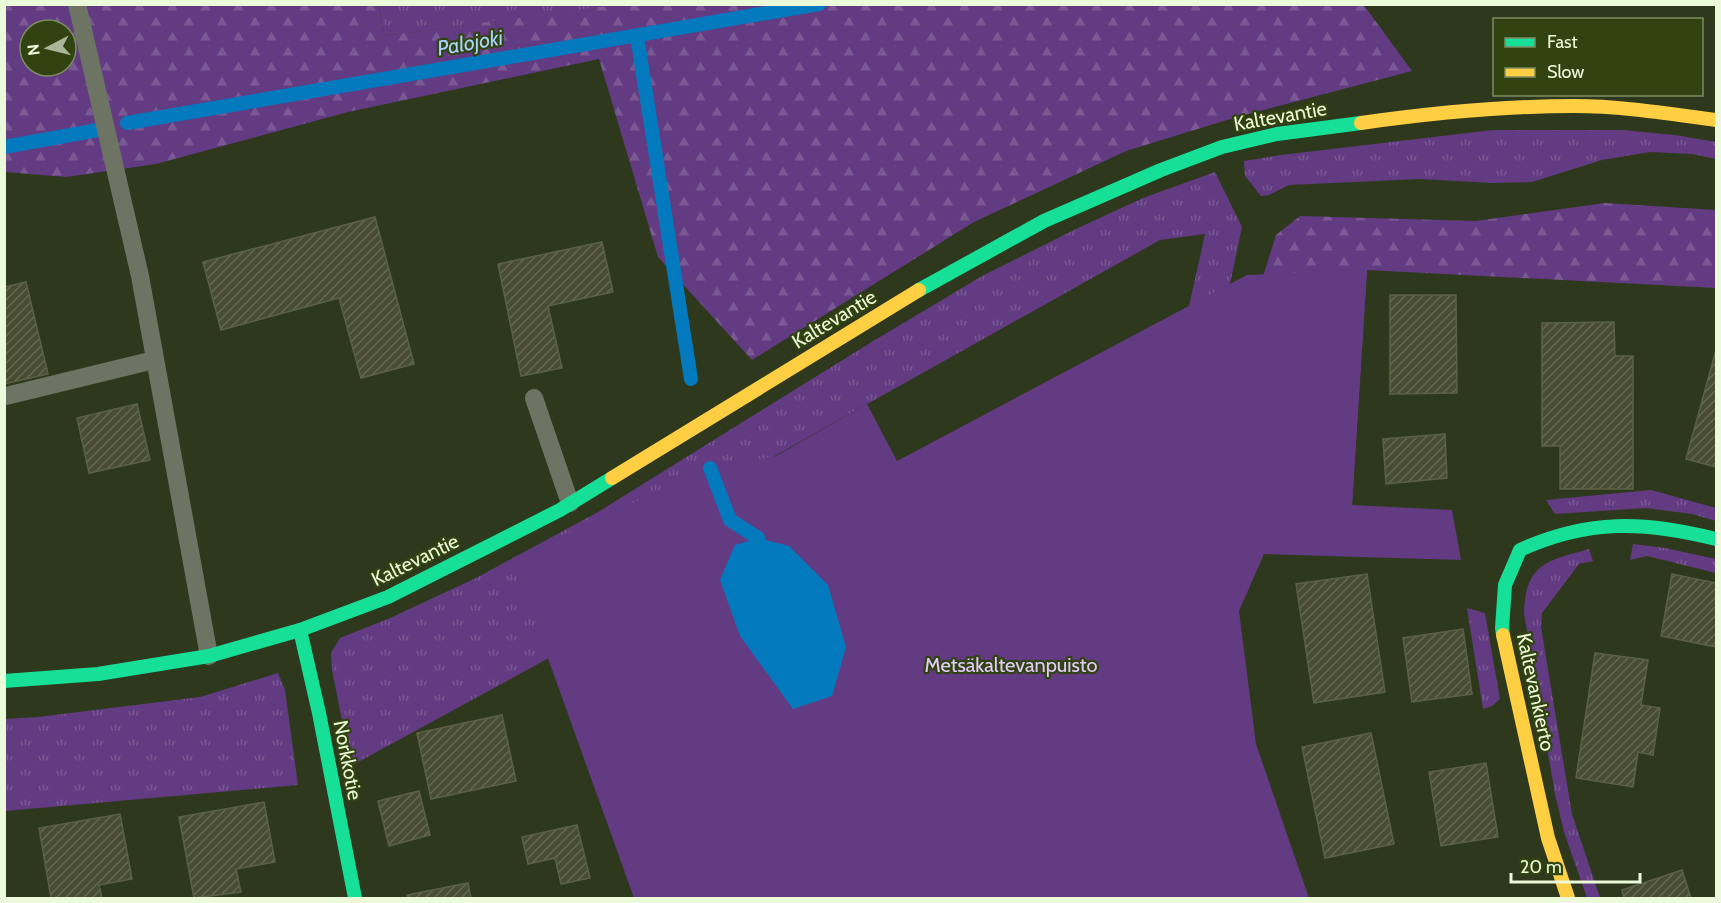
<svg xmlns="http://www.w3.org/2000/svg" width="1721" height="903" font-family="Cabin,sans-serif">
<defs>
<pattern id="grass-tufts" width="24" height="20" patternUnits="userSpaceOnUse" patternTransform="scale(1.5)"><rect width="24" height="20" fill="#623b82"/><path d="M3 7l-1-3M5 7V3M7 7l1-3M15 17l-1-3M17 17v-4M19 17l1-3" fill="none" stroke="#795893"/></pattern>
<pattern id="forest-firs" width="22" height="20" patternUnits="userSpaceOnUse" patternTransform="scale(1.5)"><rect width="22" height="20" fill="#623b82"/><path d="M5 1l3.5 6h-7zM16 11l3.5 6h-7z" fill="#795893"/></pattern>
<pattern id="building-hatch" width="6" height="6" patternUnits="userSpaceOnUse" patternTransform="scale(1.5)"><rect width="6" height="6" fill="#484d32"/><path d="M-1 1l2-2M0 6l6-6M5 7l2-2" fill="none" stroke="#63684f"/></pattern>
</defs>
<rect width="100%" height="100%" fill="#2e381d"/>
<g fill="url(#grass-tufts)">
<path d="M378 4 621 5 385 36Z"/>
<path d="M1493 130H1622L1675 135 1716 142V159L1692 154 1650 152 1602 160 1532 182 1492 183 1420 179 1289 185 1269 195 1261 196 1245 176 1244 161 1281 155Z"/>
<path d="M1215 172 1242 227 1230 284 1216 323 1185 324 1205 234 1160 240 730 481 650 648 549 658 351 766 332 670 331 653 340 638 390 618 476 578 598 512 870 343 982 276 1078 228 1143 198Z"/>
<path d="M1651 490 1716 508V521L1692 514 1646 508 1555 514 1546 500Z"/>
<path d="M1633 544 1665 548 1716 559V573L1647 556 1630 560Z"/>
<path d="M1589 549 1593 561 1579 564 1542 613 1541 627 1572 814 1600 898H1587L1564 832 1555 794 1524 613C1526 563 1547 561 1589 549Z"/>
<path d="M1467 608 1485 613 1500 699 1492 706 1483 709Z"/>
<path d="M278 673 285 690 298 785 5 811V719L38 717 200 697Z"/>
</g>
<g fill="url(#forest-firs)" fill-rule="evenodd">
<path d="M621 4H1363L1412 71 1240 116 1126 151 974 222 752 360 658 257 599 59 348 112 156 164 66 177 5 172 4 5H378L385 36ZM30 30H66V66H30Z"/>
<path d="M1605 203 1716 210V288L1367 270 1352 505 1247 327 1276 235 1300 216 1476 221Z"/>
</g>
<path fill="#623b82" d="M1367 270 1352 505 1452 510 1461 560 1264 554 1239 611 1256 744 1309 898H634L512 558 710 468 776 456 867 404 897 461 1247 275Z"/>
<path fill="#047abe" d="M758 538 789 546 828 585 846 647 832 696 793 709 740 636 720 580 735 545Z"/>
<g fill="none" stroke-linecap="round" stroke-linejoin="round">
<g stroke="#047abe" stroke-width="14">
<path d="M637 36 691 379"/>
<path d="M127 123 819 4"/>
<path d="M4 147 98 130"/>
<path d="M710 468 730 520 758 538"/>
</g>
</g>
<g fill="url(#building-hatch)" stroke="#5c6146" stroke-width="1.5">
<path d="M375 217 414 364 361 378 339 298 221 330 203 262Z"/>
<path d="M602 242 613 292 548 306 562 368 521 376 498 264Z"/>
<path d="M26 282 48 374 4 384V287Z"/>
<path d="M1390 295H1456L1457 393 1390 394Z"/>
<path d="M1614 322 1615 356H1633V489H1560V446H1542V323Z"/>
<path d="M1716 350V467L1686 459Z"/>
<path d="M137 404 150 460 89 473 77 418Z"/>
<path d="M1445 434 1447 478 1386 484 1383 439Z"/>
<path d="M1367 574 1385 692 1314 703 1296 584Z"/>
<path d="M1672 574 1716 583V647L1661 636Z"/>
<path d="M1463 629 1472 694 1412 702 1403 638Z"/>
<path d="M1595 653 1648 660 1641 705 1660 708 1653 755 1638 752 1633 787 1576 778Z"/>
<path d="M502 715 516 781 431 799 417 733Z"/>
<path d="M1371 733 1394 844 1325 858 1302 747Z"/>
<path d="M1486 763 1498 837 1441 846 1429 772Z"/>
<path d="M419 791 430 835 389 846 378 801Z"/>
<path d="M264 802 275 862 236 869 241 892 194 898 179 817Z"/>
<path d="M120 814 132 879 99 885 102 898H51L39 828Z"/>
<path d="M577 825 590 878 561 884 555 858 528 864 522 837Z"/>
<path d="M1682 870 1691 898H1624L1622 890Z"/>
<path d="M468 883 471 898H408L407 895Z"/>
</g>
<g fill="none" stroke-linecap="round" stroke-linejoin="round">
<g stroke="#6d7463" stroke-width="18">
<path d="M77 4 140 276 209 656"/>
<path d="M6 396 154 360"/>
<path d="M534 398 570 503"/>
</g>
<g stroke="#16e098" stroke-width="14">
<path d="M919 290 1044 221 1161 170 1222 147 1277 134 1361 123"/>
<path d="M300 630 319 713 355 898"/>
<path d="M1503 635 1502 628 1505 585 1520 550C1588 519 1644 521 1716 539"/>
<path d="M4 681 98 674 209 656 300 630 388 597 560 510 612 478"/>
</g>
<g stroke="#ffcf43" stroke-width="14">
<path d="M1361 123C1432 113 1503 106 1575 106 1622 106 1670 114 1716 120"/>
<path d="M612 478 919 290"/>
<path d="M1503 635 1548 838 1568 898"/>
</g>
</g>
<g text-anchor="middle" stroke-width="4.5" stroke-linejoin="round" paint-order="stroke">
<g font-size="20" fill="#ebfad8" stroke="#324312">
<text transform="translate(1280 116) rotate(-10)" y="7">Kaltevantie</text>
<text transform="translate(834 319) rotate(-31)" y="7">Kaltevantie</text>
<text transform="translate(415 560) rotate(-26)" y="7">Kaltevantie</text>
<text transform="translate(1536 692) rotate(78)" y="7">Kaltevankierto</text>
<text transform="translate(348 760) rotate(79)" y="7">Norkkotie</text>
</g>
<g font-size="20" fill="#e2cbfd" stroke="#324312">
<text x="1011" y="672">Metsäkaltevanpuisto</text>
</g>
<g font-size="21" font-style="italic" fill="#a8d4fb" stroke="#324312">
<text transform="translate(470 43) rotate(-10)" y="7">Palojoki</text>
</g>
</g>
<rect width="1721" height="903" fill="none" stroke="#ebfad8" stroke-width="12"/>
<rect x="1493" y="18" width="210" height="78" fill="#324312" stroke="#7c8c61" stroke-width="1.5"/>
<rect x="1505" y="38" width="30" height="9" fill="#16e098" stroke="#7c8c61" stroke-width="1.5"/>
<text x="1547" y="48" font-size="18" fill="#ebfad8">Fast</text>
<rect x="1505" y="68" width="30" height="9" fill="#ffcf43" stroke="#7c8c61" stroke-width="1.5"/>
<text x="1547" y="78" font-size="18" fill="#ebfad8">Slow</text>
<g transform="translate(48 48) rotate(263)"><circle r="28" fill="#324312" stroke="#7c8c61" stroke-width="1.5"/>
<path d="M0-4.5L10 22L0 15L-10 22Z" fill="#a9b697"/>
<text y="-9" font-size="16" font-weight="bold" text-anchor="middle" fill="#ebfad8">N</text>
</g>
<path d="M1511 873v9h129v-9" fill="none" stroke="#ebfad8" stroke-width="3"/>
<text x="1520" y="873" font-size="18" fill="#ebfad8" stroke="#324312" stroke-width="4.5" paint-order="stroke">20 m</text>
</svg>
